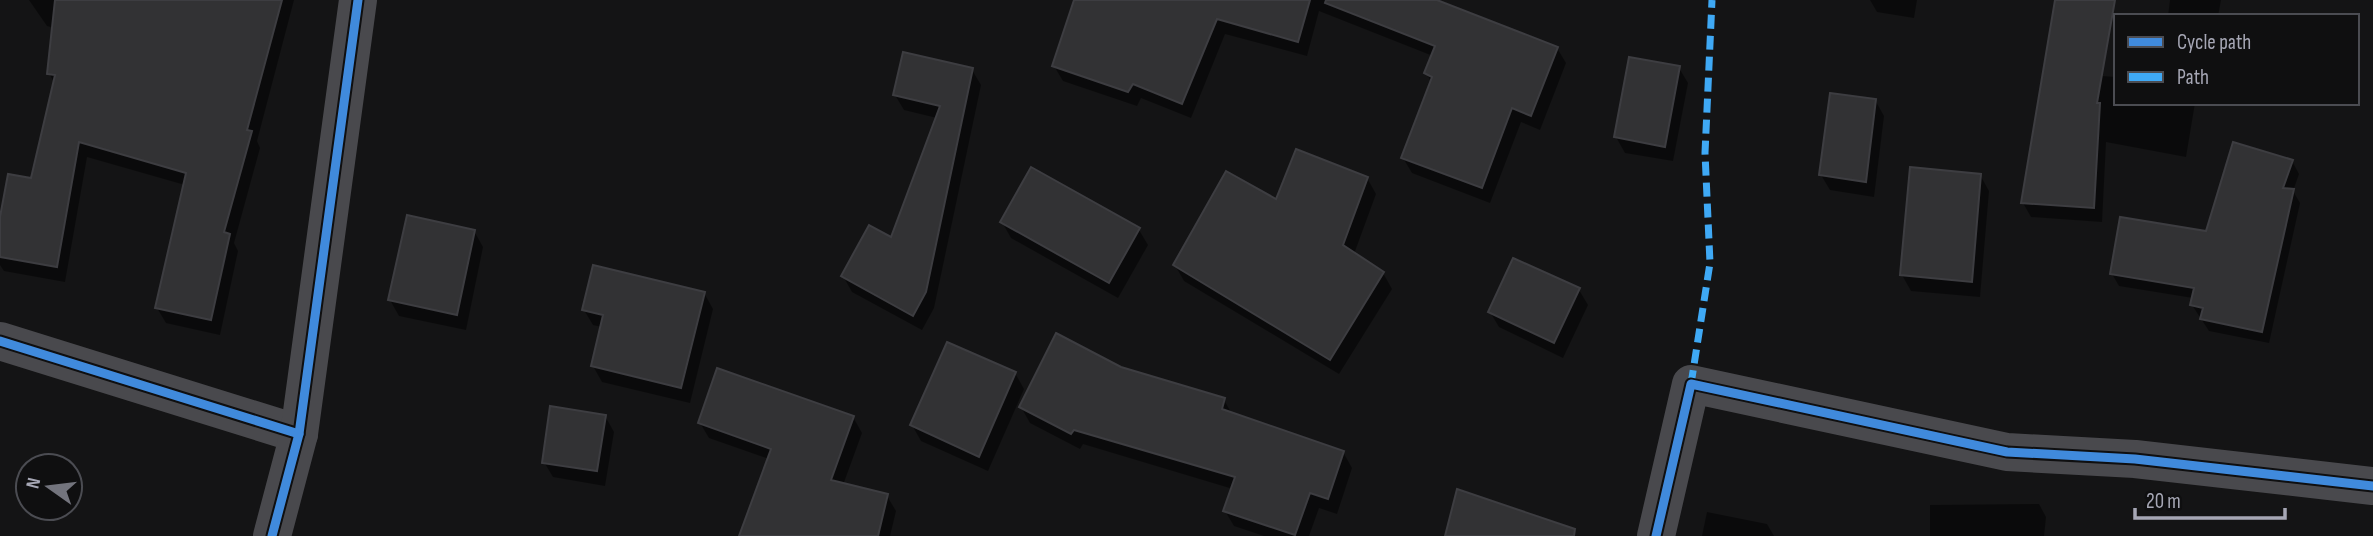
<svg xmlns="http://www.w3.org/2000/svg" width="2373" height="536" font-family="'Sofia Sans Condensed',sans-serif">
<rect width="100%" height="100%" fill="#141415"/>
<g fill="#0007">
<path d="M29 0H294L257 141 260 148 234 243 238 251 220 335 166 323 157 308 185 185 87 157 65 282 4 271 0 265V227L33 180 55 84 49 73 54 28 47 26Z"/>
<path d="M1075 0H1433L1557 48 1566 63 1540 130 1521 122 1490 203 1412 173 1403 158 1432 83 1426 73 1433 56 1319 11 1307 56 1225 34 1191 118 1141 98 1137 106 1063 81 1054 66Z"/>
<path d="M1870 0H1917L1914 18 1877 12Z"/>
<path d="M2170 0H2221L2218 16H2168Z"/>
<path d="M1679 68 1688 83 1673 161 1625 153 1616 137Z"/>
<path d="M972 70 981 85 934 308 922 330 852 292 843 276 892 239 937 118 904 110 895 95Z"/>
<path d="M2045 72 2116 77V103H2195L2186 157 2106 142 2102 222 2031 217 2023 203Z"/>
<path d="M1875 100 1884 116 1874 197 1830 190 1821 175Z"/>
<path d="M2292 161 2299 174 2293 191 2300 203 2269 343 2209 331 2192 305 2193 298 2119 286 2112 274 2207 233Z"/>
<path d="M1980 175 1989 191 1980 297 1911 291 1902 275Z"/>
<path d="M1367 178 1376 194 1354 254 1383 273 1392 289 1339 374 1184 281 1175 265 1277 201Z"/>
<path d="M1002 222 1139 230 1148 245 1118 298 1011 238Z"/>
<path d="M474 231 483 247 466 330 399 316 390 300Z"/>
<path d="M1579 290 1588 305 1563 358 1499 327 1490 312Z"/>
<path d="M704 293 713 309 690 403 602 382 593 366 602 327 593 325 584 310Z"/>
<path d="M1121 369 1224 400 1232 414 1343 452 1352 468 1337 514 1319 508 1309 536H1264L1234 526 1225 511 1233 489 1083 444 1080 449 1030 423 1021 407Z"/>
<path d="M1015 373 1024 389 988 471 921 441 912 425Z"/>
<path d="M605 416 614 432 605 486 553 477 544 462Z"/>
<path d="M853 417 862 433 843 485 887 496 896 511 890 536H741L769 459 709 438 700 423Z"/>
<path d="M2039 504 2046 517 2044 536H1930V505Z"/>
<path d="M1707 512 1767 524 1774 536H1702Z"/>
</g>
<g fill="#323234" stroke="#3d3d41" stroke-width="2">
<path d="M55 0H282L247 130 252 131 224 232 230 234 211 320 155 308 186 173 79 142 57 267 0 257V217L8 174 31 178 55 75 47 74Z"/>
<path d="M1074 0H1310L1298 42 1217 19 1182 104 1133 84 1128 92 1052 66Z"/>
<path d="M1326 0H1437L1558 47 1531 116 1512 108 1482 188 1401 158 1432 77 1424 73 1435 46 1325 3Z"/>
<path d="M2055 0H2115L2097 103H2100L2094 208 2021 203Z"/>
<path d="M903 52 973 68 926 292 913 316 841 276 869 225 891 237 940 106 893 95Z"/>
<path d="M1629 57 1680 66 1665 147 1614 137Z"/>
<path d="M1830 93 1876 99 1866 182 1819 175Z"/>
<path d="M2233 142 2293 160 2283 188 2294 189 2262 332 2200 319 2203 308 2190 305 2194 288 2110 274 2120 217 2206 231Z"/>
<path d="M1296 149 1368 177 1343 245 1384 272 1330 360 1173 265 1226 171 1276 199Z"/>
<path d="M1031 167 1140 228 1109 283 1000 222Z"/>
<path d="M1910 167 1981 174 1972 282 1900 275Z"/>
<path d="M407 215 475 230 457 315 388 300Z"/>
<path d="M1513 258 1580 288 1554 343 1488 312Z"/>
<path d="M593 265 705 292 681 388 591 366 603 315 582 310Z"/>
<path d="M1056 333 1121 367 1225 398 1222 409 1344 451 1328 499 1310 493 1295 535 1223 511 1235 477 1074 430 1071 434 1019 407Z"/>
<path d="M947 342 1016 372 979 457 910 425Z"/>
<path d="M717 368 854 416 831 480 888 494 878 536H739L771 449 698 423Z"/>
<path d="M550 406 606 415 597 471 542 463Z"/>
<path d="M1457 489 1575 529 1574 536H1445Z"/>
</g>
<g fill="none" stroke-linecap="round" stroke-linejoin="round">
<g stroke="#49494d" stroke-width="38">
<path d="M0 341 299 434"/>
<path d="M272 536 299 434 358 0"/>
<path d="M1656 536 1691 384 2007 452 2135 459 2373 486"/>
</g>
<path stroke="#3fa9f5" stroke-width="7" stroke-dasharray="14 7" stroke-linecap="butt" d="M1691 384 1710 263 1705 153 1712 0"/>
<defs>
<g id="cycleway">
<path d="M0 341 299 434"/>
<path d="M272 536 299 434 358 0"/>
<path d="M1656 536 1691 384 2007 452 2135 459 2373 486"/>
</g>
</defs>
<use href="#cycleway" stroke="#0f0f10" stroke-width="13"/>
<use href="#cycleway" stroke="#408adc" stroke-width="9"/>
</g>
<rect x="2114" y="14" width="245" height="91" fill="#0f0f10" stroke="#4b4c52" stroke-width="2"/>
<rect x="2128" y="37" width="35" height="10" fill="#408adc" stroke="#4b4c52" stroke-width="2"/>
<text x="2177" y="49" font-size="21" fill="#a6a7b5">Cycle path</text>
<rect x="2128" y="72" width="35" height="10" fill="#3fa9f5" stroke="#4b4c52" stroke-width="2"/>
<text x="2177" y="84" font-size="21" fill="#a6a7b5">Path</text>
<g transform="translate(49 487) rotate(284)"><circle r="33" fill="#0f0f10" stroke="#4b4c52" stroke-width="2"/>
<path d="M0-5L12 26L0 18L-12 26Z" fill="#73747d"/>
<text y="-10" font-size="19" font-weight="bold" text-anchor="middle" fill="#a6a7b5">N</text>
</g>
<path d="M2135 508v10h150v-10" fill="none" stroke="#a6a7b5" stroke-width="3.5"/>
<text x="2146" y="508" font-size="21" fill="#a6a7b5" stroke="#0f0f10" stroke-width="5" paint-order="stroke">20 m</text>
</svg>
